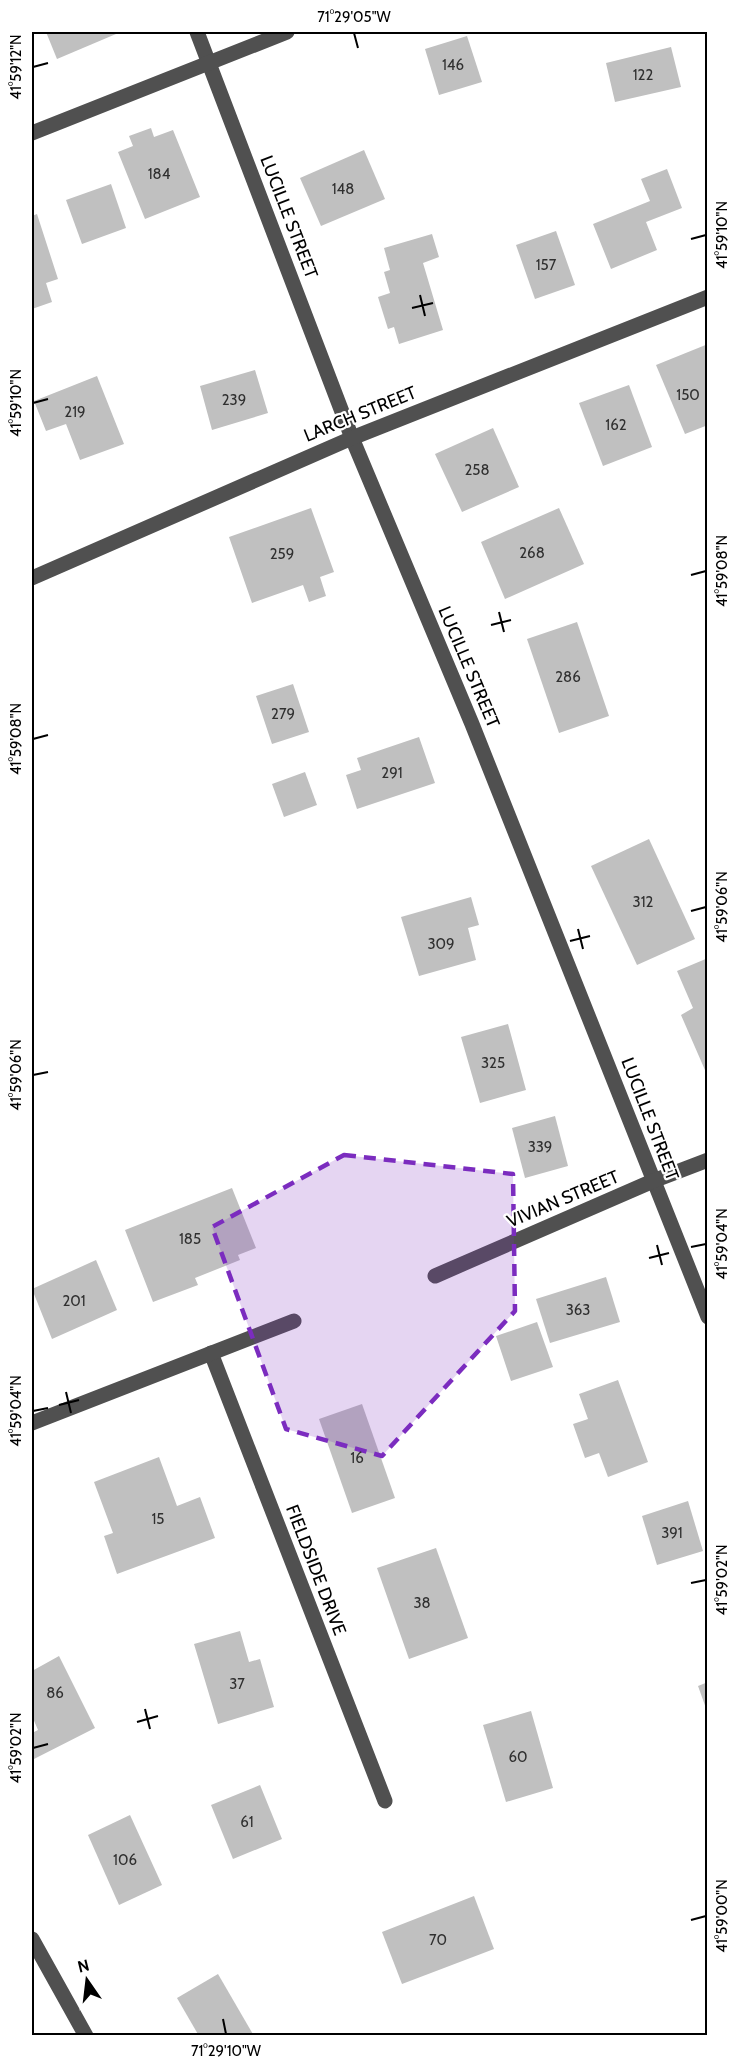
<svg xmlns="http://www.w3.org/2000/svg" width="739" height="2067" font-family="Cabin,sans-serif">
<rect width="100%" height="100%" fill="#fff"/>
<g fill="#c0c0c0">
<path d="M46 32H114L116 34 57 59Z"/>
<path d="M467 36 482 82 439 95 425 49Z"/>
<path d="M671 47 681 87 615 102 606 63Z"/>
<path d="M151 128 154 137 173 130 200 197 145 219 118 152 133 146 129 136Z"/>
<path d="M364 150 385 199 321 226 300 178Z"/>
<path d="M667 169 682 208 646 222 657 250 611 269 593 224 650 201 641 179Z"/>
<path d="M111 184 126 228 82 244 66 200Z"/>
<path d="M37 214 58 279 46 283 52 302 32 309V216Z"/>
<path d="M556 231 575 285 535 299 516 245Z"/>
<path d="M432 234 439 257 423 263 443 330 399 344 394 327 388 329 378 297 390 293 384 272 390 270 384 248Z"/>
<path d="M708 344V425L685 434 656 365Z"/>
<path d="M255 370 268 413 212 430 200 386Z"/>
<path d="M97 376 124 444 80 460 66 424 46 431 34 401Z"/>
<path d="M629 385 652 447 603 466 579 403Z"/>
<path d="M493 428 519 487 462 512 435 454Z"/>
<path d="M311 508 334 572 320 577 326 596 309 602 303 585 252 603 229 537Z"/>
<path d="M559 508 584 564 505 599 481 542Z"/>
<path d="M577 622 609 716 559 733 527 639Z"/>
<path d="M293 684 309 732 272 744 256 696Z"/>
<path d="M419 737 435 783 357 809 346 775 361 770 357 758Z"/>
<path d="M305 772 317 805 284 817 272 784Z"/>
<path d="M649 839 695 939 637 965 591 866Z"/>
<path d="M471 897 479 925 468 928 476 960 419 976 401 917Z"/>
<path d="M708 958V1077L681 1015 693 1008 677 971Z"/>
<path d="M508 1024 526 1090 480 1103 461 1037Z"/>
<path d="M555 1116 568 1166 525 1178 512 1128Z"/>
<path d="M232 1188 256 1248 238 1255 240 1260 195 1278 198 1285 153 1302 125 1230Z"/>
<path d="M96 1260 117 1310 52 1339 32 1289Z"/>
<path d="M606 1277 620 1322 550 1343 536 1299Z"/>
<path d="M537 1322 553 1367 511 1381 496 1336Z"/>
<path d="M618 1380 648 1462 608 1477 599 1453 585 1458 573 1424 588 1419 579 1394Z"/>
<path d="M362 1404 395 1498 352 1513 319 1419Z"/>
<path d="M159 1457 177 1506 200 1497 215 1538 117 1574 104 1536 113 1533 94 1482Z"/>
<path d="M688 1501 703 1551 657 1565 642 1516Z"/>
<path d="M436 1548 468 1638 409 1659 377 1568Z"/>
<path d="M240 1631 249 1662 260 1659 274 1707 218 1724 194 1644Z"/>
<path d="M59 1656 95 1728 32 1760V1733L38 1730 32 1716V1671Z"/>
<path d="M708 1682V1711H707L698 1686Z"/>
<path d="M531 1711 553 1788 506 1802 483 1725Z"/>
<path d="M260 1785 282 1839 233 1859 211 1805Z"/>
<path d="M130 1815 162 1885 119 1905 88 1835Z"/>
<path d="M474 1896 494 1949 402 1984 382 1932Z"/>
<path d="M218 1974 254 2036H199L177 1998Z"/>
</g>
<g fill="none" stroke-linecap="round" stroke-linejoin="round">
<g stroke="#505050" stroke-width="15">
<path d="M197 32 352 438 472 724 708 1317"/>
<path d="M32 133 287 32"/>
<path d="M32 578 352 438 708 297"/>
<path d="M435 1276 653 1181 708 1160"/>
<path d="M211 1353 385 1801"/>
<path d="M32 1423 294 1321"/>
<path d="M32 1939 86 2036"/>
</g>
</g>
<path fill="#7b2cbf" fill-opacity="0.2" stroke="#7b2cbf" stroke-width="4.5" stroke-dasharray="12 8" stroke-linejoin="round" d="M344 1155 513 1174 515 1311 382 1456 286 1429 212 1227Z"/>
<path fill="none" stroke="#000" stroke-width="2" d="M354 33 358 48M33 67 48 63M691 239 706 235M420 295 425 316M412 308 433 303M33 403 48 399M691 575 706 571M499 612 504 632M491 625 511 620M33 739 48 735M691 911 706 907M578 929 583 949M570 941 590 936M33 1075 48 1072M657 1245 662 1265M691 1247 706 1244M649 1258 669 1253M66 1392 71 1413M59 1405 79 1400M33 1411 48 1408M691 1583 706 1580M145 1709 150 1729M137 1722 158 1716M33 1748 48 1744M691 1920 706 1916M223 2019 226 2034"/>
<g text-anchor="middle" stroke-width="4.5" stroke-linejoin="round" paint-order="stroke">
<g font-size="15" fill="#303030">
<text x="453" y="70">146</text>
<text x="643" y="80">122</text>
<text x="159" y="179">184</text>
<text x="343" y="194">148</text>
<text x="546" y="270">157</text>
<text x="688" y="400">150</text>
<text x="234" y="405">239</text>
<text x="75" y="417">219</text>
<text x="616" y="430">162</text>
<text x="477" y="475">258</text>
<text x="532" y="558">268</text>
<text x="282" y="559">259</text>
<text x="568" y="682">286</text>
<text x="283" y="719">279</text>
<text x="392" y="778">291</text>
<text x="643" y="907">312</text>
<text x="441" y="949">309</text>
<text x="493" y="1068">325</text>
<text x="540" y="1152">339</text>
<text x="190" y="1244">185</text>
<text x="74" y="1306">201</text>
<text x="578" y="1315">363</text>
<text x="357" y="1463">16</text>
<text x="158" y="1524">15</text>
<text x="672" y="1538">391</text>
<text x="422" y="1608">38</text>
<text x="237" y="1689">37</text>
<text x="55" y="1698">86</text>
<text x="518" y="1762">60</text>
<text x="247" y="1827">61</text>
<text x="125" y="1865">106</text>
<text x="438" y="1945">70</text>
</g>
<g font-size="18" fill="#000" stroke="#fff">
<text transform="translate(289 217) rotate(69)" y="6">LUCILLE STREET</text>
<text transform="translate(360 414) rotate(-22)" y="6">LARCH STREET</text>
<text transform="translate(469 667) rotate(67)" y="6">LUCILLE STREET</text>
<text transform="translate(650 1119) rotate(69)" y="6">LUCILLE STREET</text>
<text transform="translate(563 1199) rotate(-23)" y="6">VIVIAN STREET</text>
<text transform="translate(316 1570) rotate(69)" y="6">FIELDSIDE DRIVE</text>
</g>
</g>
<rect width="739" height="2067" fill="none" stroke="#ffffff" stroke-width="66"/>
<g transform="translate(87 1980) rotate(346)" stroke="#ffffff" stroke-width="4.5" paint-order="stroke">
<path d="M0-4.5L10 22L0 15L-10 22Z" fill="#000000"/>
<text y="-9" font-size="16" font-weight="bold" text-anchor="middle" fill="#000000">N</text>
</g>
<rect x="33" y="33" width="673" height="2001" fill="none" stroke="#000" stroke-width="2"/>
<g font-size="15" text-anchor="middle" fill="#000">
<text x="354" y="22">71°29'05"W</text>
<text transform="translate(16 67) rotate(-90)" y="5">41°59'12"N</text>
<text transform="translate(722 235) rotate(-90)" y="5">41°59'10"N</text>
<text transform="translate(16 403) rotate(-90)" y="5">41°59'10"N</text>
<text transform="translate(722 571) rotate(-90)" y="5">41°59'08"N</text>
<text transform="translate(16 739) rotate(-90)" y="5">41°59'08"N</text>
<text transform="translate(722 907) rotate(-90)" y="5">41°59'06"N</text>
<text transform="translate(16 1075) rotate(-90)" y="5">41°59'06"N</text>
<text transform="translate(722 1244) rotate(-90)" y="5">41°59'04"N</text>
<text transform="translate(16 1411) rotate(-90)" y="5">41°59'04"N</text>
<text transform="translate(722 1580) rotate(-90)" y="5">41°59'02"N</text>
<text transform="translate(16 1748) rotate(-90)" y="5">41°59'02"N</text>
<text transform="translate(722 1916) rotate(-90)" y="5">41°59'00"N</text>
<text x="226" y="2056">71°29'10"W</text>
</g>
</svg>
